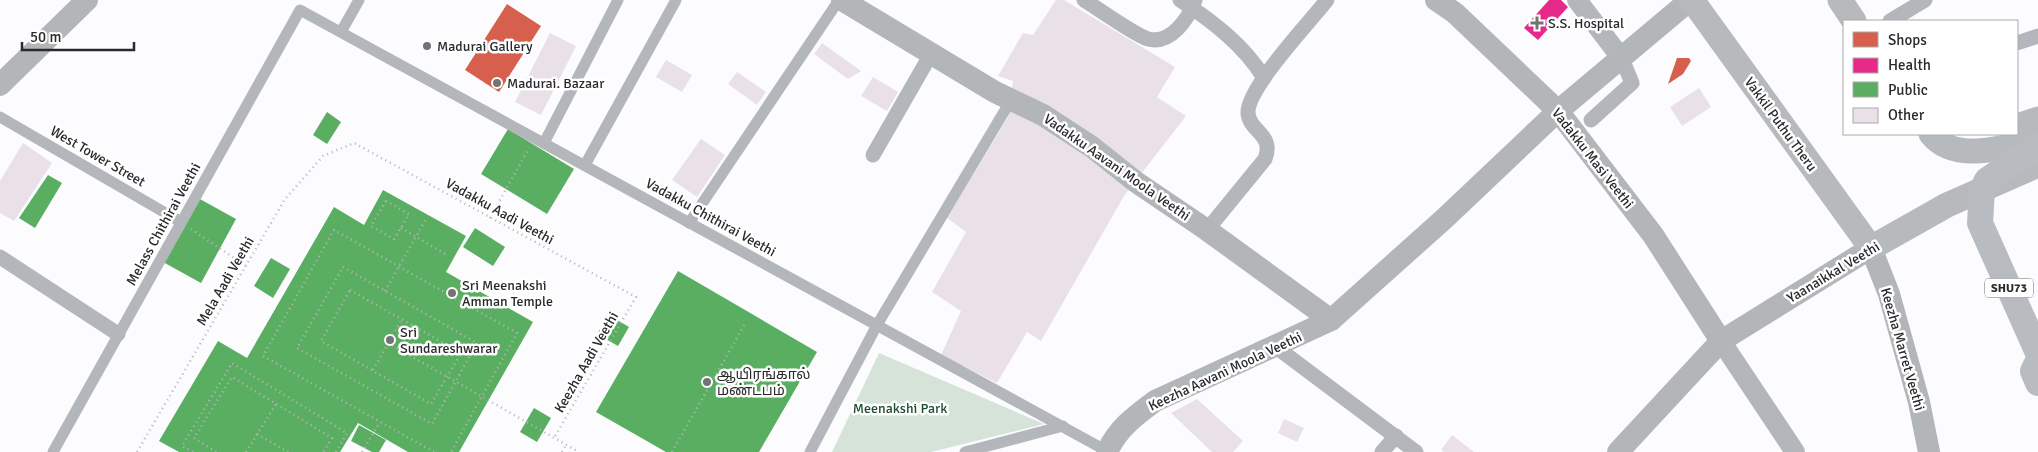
<svg xmlns="http://www.w3.org/2000/svg" width="2038" height="452" font-family="Signika,'Noto Sans Tamil',sans-serif">
<rect width="100%" height="100%" fill="#fcfbfe"/>
<path fill="#d6e3d9" d="M879 353 1044 424 931 452H832Z"/>
<g fill="#d6604d">
<path d="M507 4 541 26 499 92 465 70Z"/>
<path d="M1677 58H1689L1691 61 1683 74 1668 84Z"/>
</g>
<path fill="#e7298a" d="M1549 0H1561L1568 7 1538 40 1524 28Z"/>
<g fill="#5aae61">
<path d="M327 112 341 122 327 144 313 135Z"/>
<path d="M508 129 574 169 547 214 481 174Z"/>
<path d="M48 175 62 183 35 228 19 218Z"/>
<path d="M383 190 466 236 446 272 533 322 459 452H408L358 423 340 452H179L159 441 218 341 247 358 334 207 364 225Z"/>
<path d="M198 198 236 219 201 283 163 262Z"/>
<path d="M475 228 505 247 493 266 463 247Z"/>
<path d="M271 258 290 269 273 298 254 286Z"/>
<path d="M678 271 817 352 759 452H666L596 412Z"/>
<path d="M609 315 629 327 618 346 597 334Z"/>
<path d="M534 408 551 418 537 442 520 432Z"/>
<path d="M359 425 386 440 379 452H372L351 441Z"/>
</g>
<g fill="#e9e1e7">
<path d="M1056 0H1064L1175 67 1157 97 1186 116 1124 196 1041 341 1027 332 997 383 941 355 961 311 932 292 966 232 947 218 1008 117 1013 81 998 76 1023 33 1033 35Z"/>
<path d="M550 33 576 46 541 115 515 102Z"/>
<path d="M822 43 861 71 848 79 814 54Z"/>
<path d="M666 60 692 75 682 92 656 77Z"/>
<path d="M737 72 766 92 757 105 728 84Z"/>
<path d="M873 77 898 92 887 111 861 96Z"/>
<path d="M1699 88 1711 107 1682 126 1670 107Z"/>
<path d="M701 139 725 155 697 197 672 180Z"/>
<path d="M23 143 52 163 14 221 0 213V181Z"/>
<path d="M1197 399 1243 441 1233 452H1212L1171 413Z"/>
<path d="M1284 419 1304 428 1297 442 1278 433Z"/>
<path d="M1452 435 1474 452H1444L1441 450Z"/>
</g>
<g fill="none" stroke-linecap="round" stroke-linejoin="round">
<g stroke="#b5b7b9" stroke-width="2.5" stroke-dasharray="1 4" stroke-linecap="butt">
<path d="M386 201 409 214 394 239 371 226Z"/>
<path d="M490 218 529 148"/>
<path d="M401 228 447 255"/>
<path d="M191 229 246 266"/>
<path d="M343 267 477 343 432 424 297 348Z"/>
<path d="M350 290 461 353 431 404 321 341Z"/>
<path d="M385 291 426 219"/>
<path d="M388 343 579 452"/>
<path d="M373 370 402 319"/>
<path d="M257 434 288 452"/>
<path d="M137 452 285 199 323 156 354 143 636 297 554 438"/>
<path d="M193 452 182 446 232 363 347 433 336 452"/>
<path d="M216 452 194 438 232 377 332 438 323 452"/>
<path d="M246 452 276 404"/>
<path d="M362 452 380 422"/>
<path d="M434 452 263 356 334 230 517 333 451 452"/>
<path d="M562 452 566 445"/>
<path d="M672 452 746 322"/>
</g>
<g stroke="#b3b7bb" stroke-width="11">
<path d="M341 32 359 0"/>
<path d="M0 117 181 222"/>
<path d="M544 143 618 0"/>
<path d="M585 165 676 0"/>
<path d="M689 223 839 0"/>
<path d="M53 452 300 10 1107 451"/>
<path d="M810 452 877 325 1011 100"/>
<path d="M965 452 1063 426"/>
</g>
<g stroke="#b3b7bb" stroke-width="15">
<path d="M1084 0C1099 9 1133 34 1148 39 1171 45 1189 18 1195 0"/>
<path d="M1180 0C1212 21 1244 45 1264 78"/>
<path d="M1890 21 1925 0"/>
<path d="M2017 43 2038 36"/>
<path d="M1591 120 1632 83 1622 59"/>
<path d="M873 155 931 54"/>
<path d="M1207 230 1265 159C1275 134 1248 131 1248 112 1248 87 1310 22 1327 0"/>
<path d="M0 257 118 334"/>
<path d="M1276 347 1416 452"/>
<path d="M1382 452 1396 436"/>
</g>
<g stroke="#b3b7bb" stroke-width="20">
<path d="M1577 0 1622 59"/>
<path d="M1721 341 1795 452"/>
</g>
<g stroke="#b2b6b9" stroke-width="22">
<path d="M842 0 995 92 1043 115 1092 147 1136 182 1207 230 1331 320"/>
<path d="M1436 0 1455 13 1558 111 1653 235 1721 341"/>
<path d="M0 85 87 0"/>
<path d="M1107 452C1118 428 1135 416 1155 401L1331 320 1444 219 1558 111 1690 0"/>
<path d="M1618 452 1721 341 1871 248 1889 294 1919 402 1929 452"/>
</g>
<g stroke="#b6babd" stroke-width="25">
<path d="M1692 0 1871 248 1947 205 2038 165"/>
<path d="M1840 0 1854 21"/>
<path d="M2017 126 2038 119"/>
<path d="M1931 134C1955 164 2006 147 2038 139"/>
</g>
<g stroke="#b8bcc0" stroke-width="26">
<path d="M2038 146 1987 180 1982 190 1980 223 2038 353"/>
<path d="M2038 361 2033 371 2038 383"/>
</g>
</g>
<g fill="#747275" stroke="#fff" stroke-width="2">
<path d="M1534.5 15.5h5v5h5v5h-5v5h-5v-5h-5v-5h5z"/>
<circle cx="427" cy="46" r="5"/>
<circle cx="497" cy="83" r="5"/>
<circle cx="452" cy="293" r="5"/>
<circle cx="390" cy="340" r="5"/>
<circle cx="707" cy="382" r="5"/>
</g>
<g text-anchor="middle" stroke-width="5" stroke-linejoin="round" paint-order="stroke">
<rect fill="#fff" stroke="#6a696b" stroke-width="1" x="1985" y="278.5" width="48" height="19" rx="4"/>
<g font-size="12" font-weight="bold" fill="#2a292b">
<text x="2009" y="292">SHU73</text>
</g>
<g font-size="14" fill="#2a292b" stroke="#fff" text-anchor="start">
<text x="1548" y="28">S.S. Hospital</text>
<text x="437" y="51">Madurai Gallery</text>
<text x="507" y="88">Madurai. Bazaar</text>
<text x="462" y="290">Sri Meenakshi<tspan x="462" dy="16">Amman Temple</tspan></text>
<text x="400" y="337">Sri<tspan x="400" dy="16">Sundareshwarar</tspan></text>
<text x="717" y="379">ஆயிரங்கால்<tspan x="717" dy="16">மண்டபம்</tspan></text>
</g>
<g font-size="14" fill="#2a292b" stroke="#fff">
<text transform="translate(1781 124) rotate(54)" y="5">Vakkil Puthu Theru</text>
<text transform="translate(98 156) rotate(30)" y="5">West Tower Street</text>
<text transform="translate(1593 158) rotate(52)" y="5">Vadakku Masi Veethi</text>
<text transform="translate(1117 167) rotate(35)" y="5">Vadakku Aavani Moola Veethi</text>
<text transform="translate(500 211) rotate(29)" y="5">Vadakku Aadi Veethi</text>
<text transform="translate(711 217) rotate(29)" y="5">Vadakku Chithirai Veethi</text>
<text transform="translate(163 224) rotate(-61)" y="5">Melass Chithirai Veethi</text>
<text transform="translate(1833 272) rotate(-31)" y="5">Yaanaikkal Veethi</text>
<text transform="translate(225 281) rotate(-60)" y="5">Mela Aadi Veethi</text>
<text transform="translate(1903 349) rotate(74)" y="5">Keezha Marret Veethi</text>
<text transform="translate(586 362) rotate(-60)" y="5">Keezha Aadi Veethi</text>
<text transform="translate(1225 371) rotate(-25)" y="5">Keezha Aavani Moola Veethi</text>
</g>
<g font-size="14" fill="#1b4c2c" stroke="#fff">
<text x="900" y="413">Meenakshi Park</text>
</g>
</g>
<rect x="1843" y="20" width="175" height="115" fill="#ffffff" stroke="#aaa9aa"/>
<rect x="1853" y="32" width="25" height="15" fill="#d6604d" stroke="#aaa9aa"/>
<text x="1888" y="45" font-size="15" fill="#2a292b">Shops</text>
<rect x="1853" y="58" width="25" height="15" fill="#e7298a" stroke="#aaa9aa"/>
<text x="1888" y="70" font-size="15" fill="#2a292b">Health</text>
<rect x="1853" y="82" width="25" height="15" fill="#5aae61" stroke="#aaa9aa"/>
<text x="1888" y="95" font-size="15" fill="#2a292b">Public</text>
<rect x="1853" y="108" width="25" height="15" fill="#e9e1e7" stroke="#aaa9aa"/>
<text x="1888" y="120" font-size="15" fill="#2a292b">Other</text>
<path d="M22 42v8h112v-8" fill="none" stroke="#2a292b" stroke-width="2.5"/>
<text x="30" y="42" font-size="15" fill="#2a292b" stroke="#ffffff" stroke-width="4" paint-order="stroke">50 m</text>
</svg>
